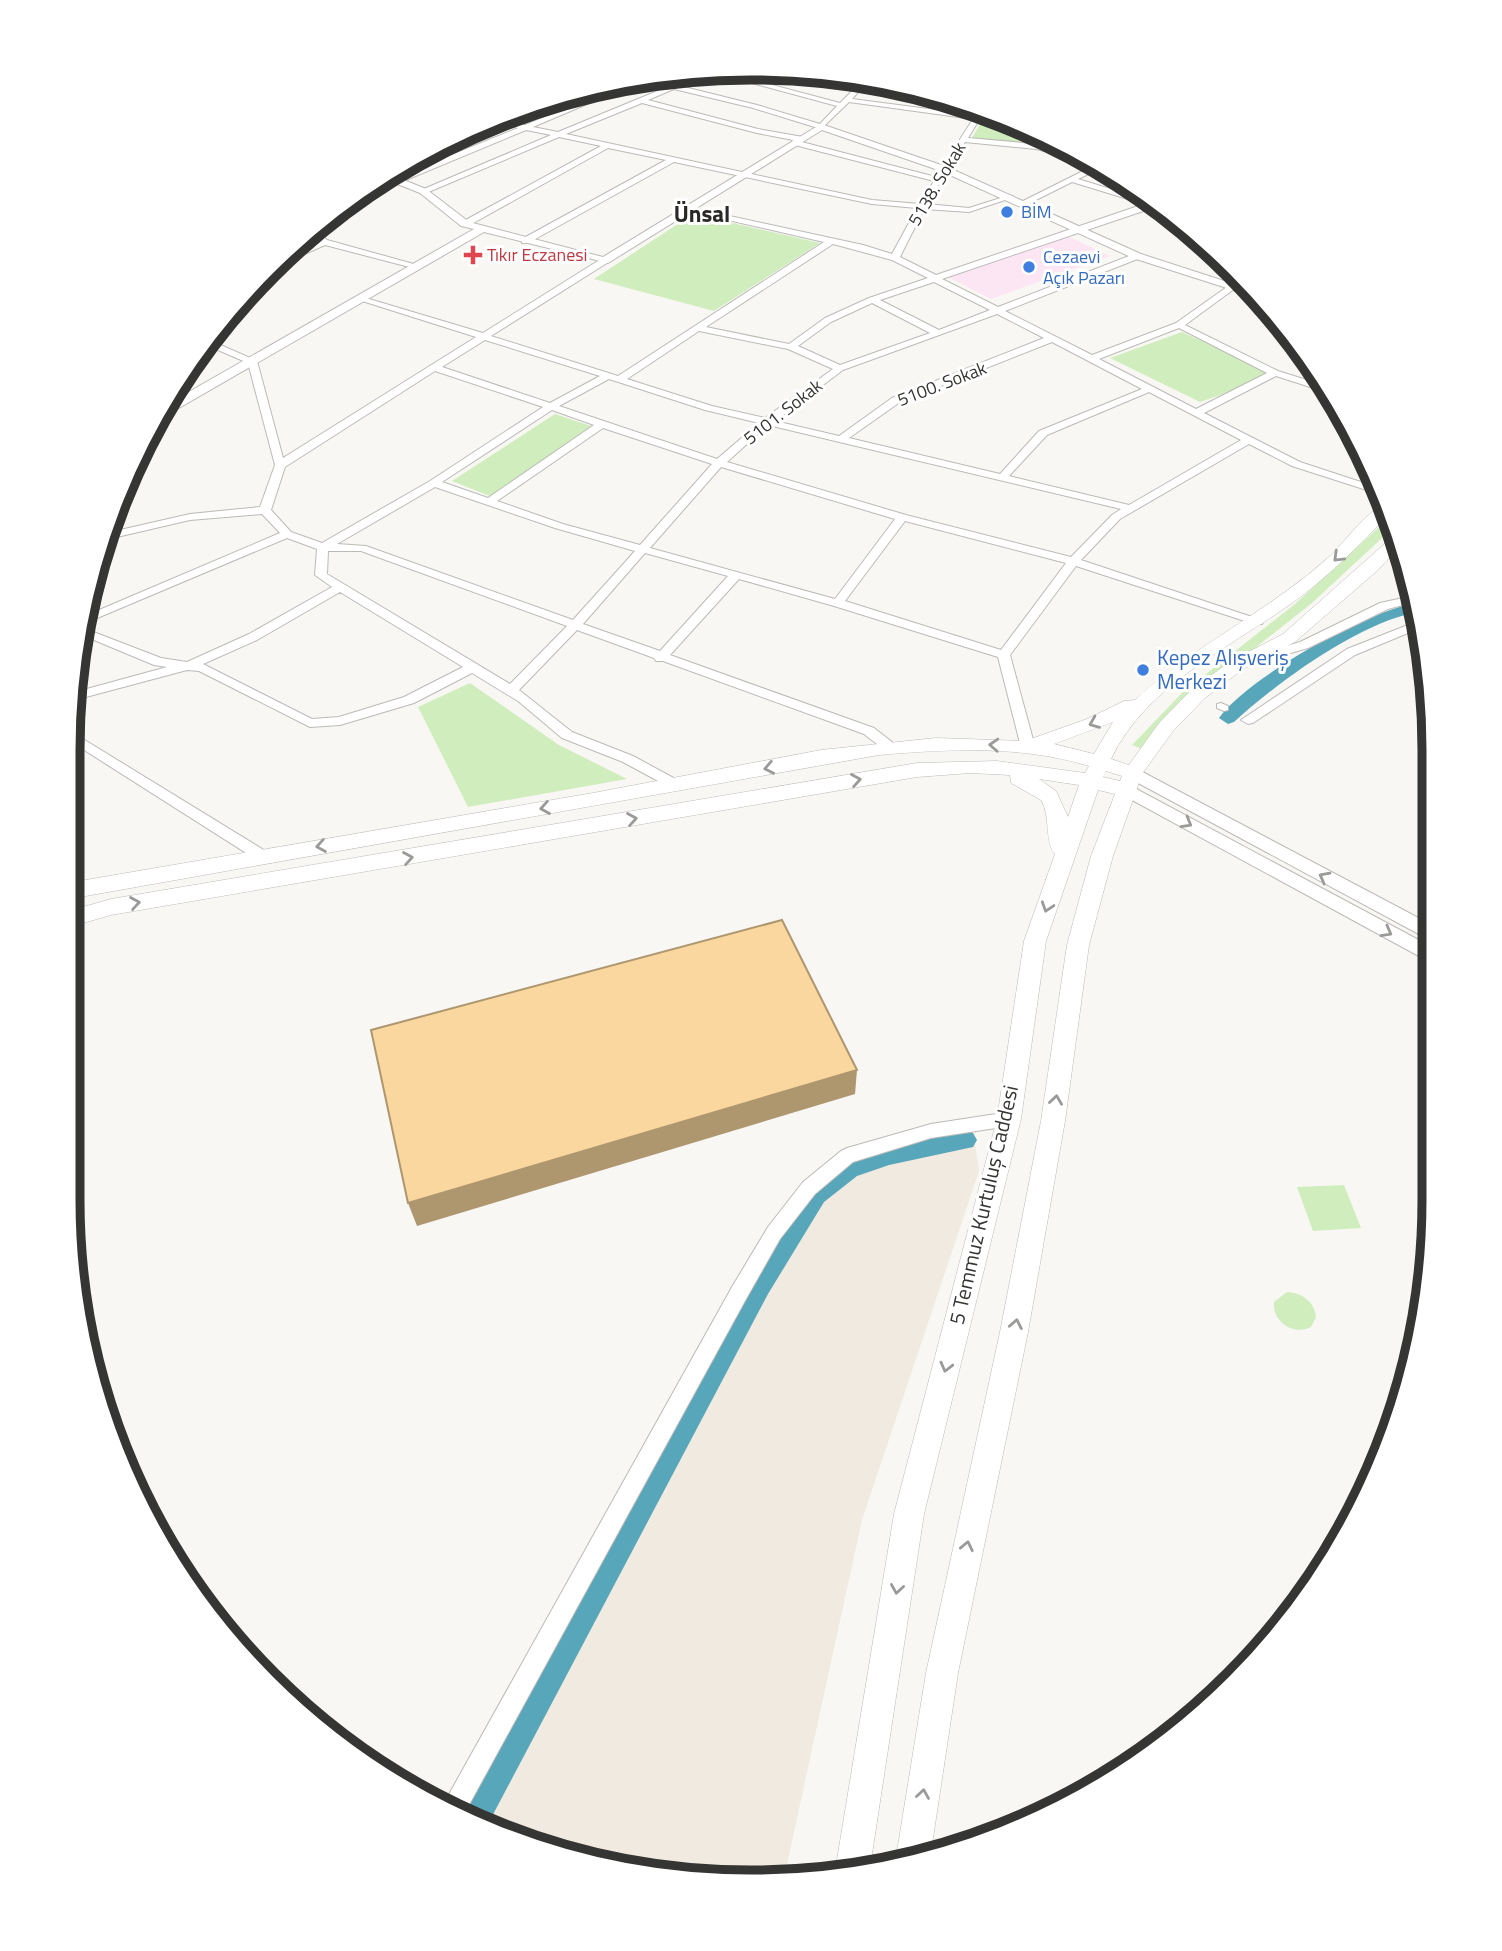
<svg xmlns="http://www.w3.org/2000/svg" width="1502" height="1951" font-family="'Titillium Web',sans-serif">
<rect width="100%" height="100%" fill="#f9f7f4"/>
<path fill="#fde6f3" d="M1065 235 1110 256 991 299 948 277Z"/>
<path fill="#f0eae0" d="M974 1137 979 1171 862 1520 784 1878 751 1883 575 1860 455 1810 594 1561 792 1229 844 1169Z"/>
<g fill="#d0edbd">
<path d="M980 124 1028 129 1079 156 1046 146 972 138Z"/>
<path d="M693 214 820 243 714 311 594 279Z"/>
<path d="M1182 332 1266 370 1267 373 1238 389 1200 402 1110 358Z"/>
<path d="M555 414 594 427 492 497 452 481Z"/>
<path d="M1390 517 1395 526 1312 603 1236 663 1142 749 1132 745 1182 693 1295 604Z"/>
<path d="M470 683 559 745 627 779 468 807 418 707Z"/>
<path d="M1344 1185 1361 1228 1313 1231 1297 1187Z"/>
<path d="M1287 1292C1302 1293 1314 1301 1316 1317L1311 1327C1294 1336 1272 1322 1274 1302Z"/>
</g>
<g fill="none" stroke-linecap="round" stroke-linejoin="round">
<g fill="#58a6ba" fill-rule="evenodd">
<path d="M1414 603 1416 612C1356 625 1279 681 1234 722L1228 724 1219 718C1248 677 1365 613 1414 603Z"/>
<path d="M965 1130 973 1133 977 1140 973 1147 889 1165 857 1176 824 1202 768 1294 488 1824 459 1812 750 1278 808 1188 841 1162 889 1145Z"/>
</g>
<defs>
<path id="pedestrian" d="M1221 703 1228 706V710L1224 711 1217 708V704Z"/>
<g id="minor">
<path d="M719 71 840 103 853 90 807 85 758 73 761 71 807 81 857 86 863 79 869 80 852 99 975 115 978 112H982V116L1012 120 1020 124 979 120 968 138C1008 142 1053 142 1090 162L1036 149 965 142 927 204 969 208 1010 195 1014 197 969 212 924 209 900 257 936 275 1144 204 1072 182 1026 205 1019 203 1095 165 1101 168 1078 179 1153 202 1158 206 942 279 998 307 1134 254H1140V258L1005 311 1092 355 1176 323 1241 277 1245 281 1185 325 1278 371 1326 386 1329 393 1276 376 1204 413 1300 462 1376 487 1379 494 1292 466 1249 444 1120 519 1081 560 1264 621 1262 624H1254L1076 566 1010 655 1035 747 1028 751 1021 747 998 657 834 606 739 579 670 655 874 728 892 742V748H882L864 734 663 661H656L654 658 577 630 519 690 572 732 633 756 681 782 683 785 681 788H671L623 762 562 738 518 701 472 673 414 703 340 725 310 727 199 671 187 670 71 701 72 693 167 667 154 665 82 635 83 628 161 658 187 662 249 634 332 587 315 575 317 549 287 538 83 624 85 616 280 533 262 514 190 520 104 540 107 533 190 514 260 507 275 465 248 363 204 344 207 339 257 361 283 458 476 337 359 300V296L483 333 601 259H607V263L491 336 618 376 824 242 684 210V206L863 245 892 254 917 208 872 204 674 162 528 243H522V239L666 160 608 148 468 226H462V222L601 146 559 137 426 193 419 191 551 135 526 130 401 182 362 191 369 186 395 178 518 128 487 121 490 120 525 125 636 80 646 79 533 127 558 132 701 73 710 72 680 86 757 105 820 124 837 106 711 72ZM674 89 753 108 821 129 849 102 973 119 936 177 798 141H803V137L758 129 648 100ZM642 103 757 133 793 140 791 144 934 181 920 204 872 200 566 134ZM833 244 892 260 928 278 869 298 825 318 789 344 706 327ZM934 282 990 310 939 330 880 300ZM872 303 930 333 840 365 798 346 831 322ZM997 314 1044 338 892 398 839 436 775 421 843 370ZM1179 328 1267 373 1196 409 1099 359ZM699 331 788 349 833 369 765 418 712 406 627 379ZM485 340 600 376 550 403 442 367ZM1052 342 1142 389 1039 431 1000 474 849 438 900 402ZM435 371 543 407 430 481 322 543 291 532 271 510 285 467ZM609 379 705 410 759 423 717 459 559 406ZM1149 392 1241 440 1129 505 1009 476 1047 435ZM552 410 594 425 488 498 442 482ZM768 425 1121 509 1112 515 1071 557 906 515 727 462ZM603 428 712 464 640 545 563 524 497 501ZM721 467 895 519 835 599 650 548ZM435 487 555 528 635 551 573 620 366 546 337 544ZM905 521 1066 563 1001 650 845 601ZM328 551H361L567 626 510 684 327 574ZM645 553 728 576 660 651 583 624ZM340 592 463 667 404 697 339 717 312 719 203 664 257 640Z"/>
<path d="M313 228 327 240 421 266 417 269 325 245 271 269 279 261 319 241 308 232Z"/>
<path d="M1388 546 1402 552 1404 560 1384 551 1382 549Z"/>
<path d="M1412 596 1414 602 1388 609 1308 648 1249 665 1243 661 1245 658 1300 642 1380 603Z"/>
<path d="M1418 621 1420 628 1355 655 1253 723 1248 724 1241 720 1347 649Z"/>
<path d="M70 731 267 852 269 856 267 860H257L70 741Z"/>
<path d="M1009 1112 1015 1114 1018 1119 1015 1124 1009 1126 931 1138 853 1162 815 1194 780 1239 746 1299 464 1814 443 1805 732 1287 768 1227 803 1182 841 1151 847 1148 931 1124Z"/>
</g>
<g id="tertiary">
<path d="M821 124 947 167 1141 254 1252 290 1258 298 1133 258 941 171 822 130 608 263 484 232 165 416H159L166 405 474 229 461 226 420 193 382 178 389 174 426 189 469 222 603 257Z"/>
<path d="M1133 767 1428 923V939L1127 777 1125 773Z"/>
<path d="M1127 784 1428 945V961L1121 794 1119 790Z"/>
</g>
<path id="secondary" d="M1384 505 1389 515C1360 544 1332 573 1299 598 1235 645 1146 684 1111 759L1129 765 1159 723 1191 690 1231 661 1283 634 1398 532 1401 545 1378 570 1295 642 1243 669 1205 698 1173 731 1142 774 1113 856 1089 945 1065 1121 1028 1332 958 1673 930 1858 895 1864 926 1673 1000 1332 1041 1121 1067 945 1091 856 1115 794 1098 790 1046 941 1021 1119 924 1514 870 1867 835 1872 894 1514 997 1119 1024 941 1055 854C1044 841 1051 816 1041 800L1011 783 1010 775 970 773 917 777 111 915 69 927V911L111 899 917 763 997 761 1085 773 1089 766C1021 745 948 749 879 755L80 897 69 896V880L80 881 593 793 821 750 936 738 1025 741 1087 719 1124 701 1135 700C1194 645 1270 611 1330 556 1346 541 1364 513 1384 505ZM1113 722 1094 754 1054 744ZM1106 771 1122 776 1120 781 1103 777ZM1039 779 1079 785 1068 817 1056 791Z"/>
</defs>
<use href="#pedestrian" stroke="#bcbab7" stroke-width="2"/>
<use href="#minor" stroke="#bcbab7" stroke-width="2"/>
<use href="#tertiary" stroke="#bcbab7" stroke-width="2"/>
<use href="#secondary" stroke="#bcbab7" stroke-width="1"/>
<use href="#pedestrian" fill="#fff" fill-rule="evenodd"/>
<use href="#minor" fill="#fff" fill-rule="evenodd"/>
<use href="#tertiary" fill="#fff" fill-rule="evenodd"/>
<use href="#secondary" fill="#fff" fill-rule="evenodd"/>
</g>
<path fill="#ae966f" d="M857 1070 855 1094 417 1226 408 1203Z"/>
<path fill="#f9d79e" stroke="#ae966f" stroke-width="2" d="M782 920 857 1070 408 1203 371 1030Z"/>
<defs><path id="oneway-chevron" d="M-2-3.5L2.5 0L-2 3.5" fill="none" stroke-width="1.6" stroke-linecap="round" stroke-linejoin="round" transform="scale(1.75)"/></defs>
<g stroke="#9a9a99">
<use href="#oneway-chevron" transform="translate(1338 557) rotate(136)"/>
<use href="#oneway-chevron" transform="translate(1094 723) rotate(158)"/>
<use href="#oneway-chevron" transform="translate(994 745) rotate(-177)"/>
<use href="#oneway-chevron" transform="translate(769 768) rotate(169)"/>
<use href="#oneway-chevron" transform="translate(856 780) rotate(-10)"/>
<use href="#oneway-chevron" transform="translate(545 808) rotate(170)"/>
<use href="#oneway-chevron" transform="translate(632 819) rotate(-10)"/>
<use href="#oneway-chevron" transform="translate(1187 823) rotate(30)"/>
<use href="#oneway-chevron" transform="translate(321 846) rotate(170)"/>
<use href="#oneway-chevron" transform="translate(408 858) rotate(-10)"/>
<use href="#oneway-chevron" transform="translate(1324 877) rotate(-152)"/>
<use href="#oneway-chevron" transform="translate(135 903) rotate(-9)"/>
<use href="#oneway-chevron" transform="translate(1047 907) rotate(108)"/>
<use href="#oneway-chevron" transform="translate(1387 932) rotate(29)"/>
<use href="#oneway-chevron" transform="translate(1056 1100) rotate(-82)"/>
<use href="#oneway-chevron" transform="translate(1016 1324) rotate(-79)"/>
<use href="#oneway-chevron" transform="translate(946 1367) rotate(104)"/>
<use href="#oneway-chevron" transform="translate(967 1546) rotate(-78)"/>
<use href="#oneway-chevron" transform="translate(897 1589) rotate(99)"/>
<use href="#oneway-chevron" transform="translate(923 1794) rotate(-81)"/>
</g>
<g fill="#3f7fe0" stroke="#fff" stroke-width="2.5">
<circle cx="1007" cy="212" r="7"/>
<circle cx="1029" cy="267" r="7"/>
<circle cx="1143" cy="670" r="7"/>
</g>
<path fill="#e0444e" stroke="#fff" stroke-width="2.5" d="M469.5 244.5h7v7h7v7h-7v7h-7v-7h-7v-7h7z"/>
<g text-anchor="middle" stroke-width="6" stroke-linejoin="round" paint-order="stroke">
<g font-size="18" fill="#353533" stroke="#fff">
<text transform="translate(937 184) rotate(-59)" y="6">5138. Sokak</text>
<text transform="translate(942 384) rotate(-21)" y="6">5100. Sokak</text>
<text transform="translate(783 412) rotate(-38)" y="6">5101. Sokak</text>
</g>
<g font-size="18" fill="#366cbe" stroke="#fff" text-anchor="start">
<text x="1021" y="218">BİM</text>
<text x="1043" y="263">Cezaevi<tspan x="1043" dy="21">Açık Pazarı</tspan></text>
</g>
<g font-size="18" fill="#be3a42" stroke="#fff" text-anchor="start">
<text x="487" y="261">Tıkır Eczanesi</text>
</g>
<g font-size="21" fill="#366cbe" stroke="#fff" text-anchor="start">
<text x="1157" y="665">Kepez Alışveriş<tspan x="1157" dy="24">Merkezi</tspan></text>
</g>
<g font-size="21" fill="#353533" stroke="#fff">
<text transform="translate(984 1205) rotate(-77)" y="7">5 Temmuz Kurtuluş Caddesi</text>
</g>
<g font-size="23" font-weight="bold" fill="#2a2926" stroke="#fff">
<text x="702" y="222">Ünsal</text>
</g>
</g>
<path d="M0 0H1502V1951H0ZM750 80H752A670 670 0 0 1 1422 750V1200A670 670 0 0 1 752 1870H750A670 670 0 0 1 80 1200V750A670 670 0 0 1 750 80Z" fill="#fff" fill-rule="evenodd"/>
<path fill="none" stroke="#353533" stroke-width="9" d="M750 80H752A670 670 0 0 1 1422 750V1200A670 670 0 0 1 752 1870H750A670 670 0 0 1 80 1200V750A670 670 0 0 1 750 80Z"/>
</svg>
